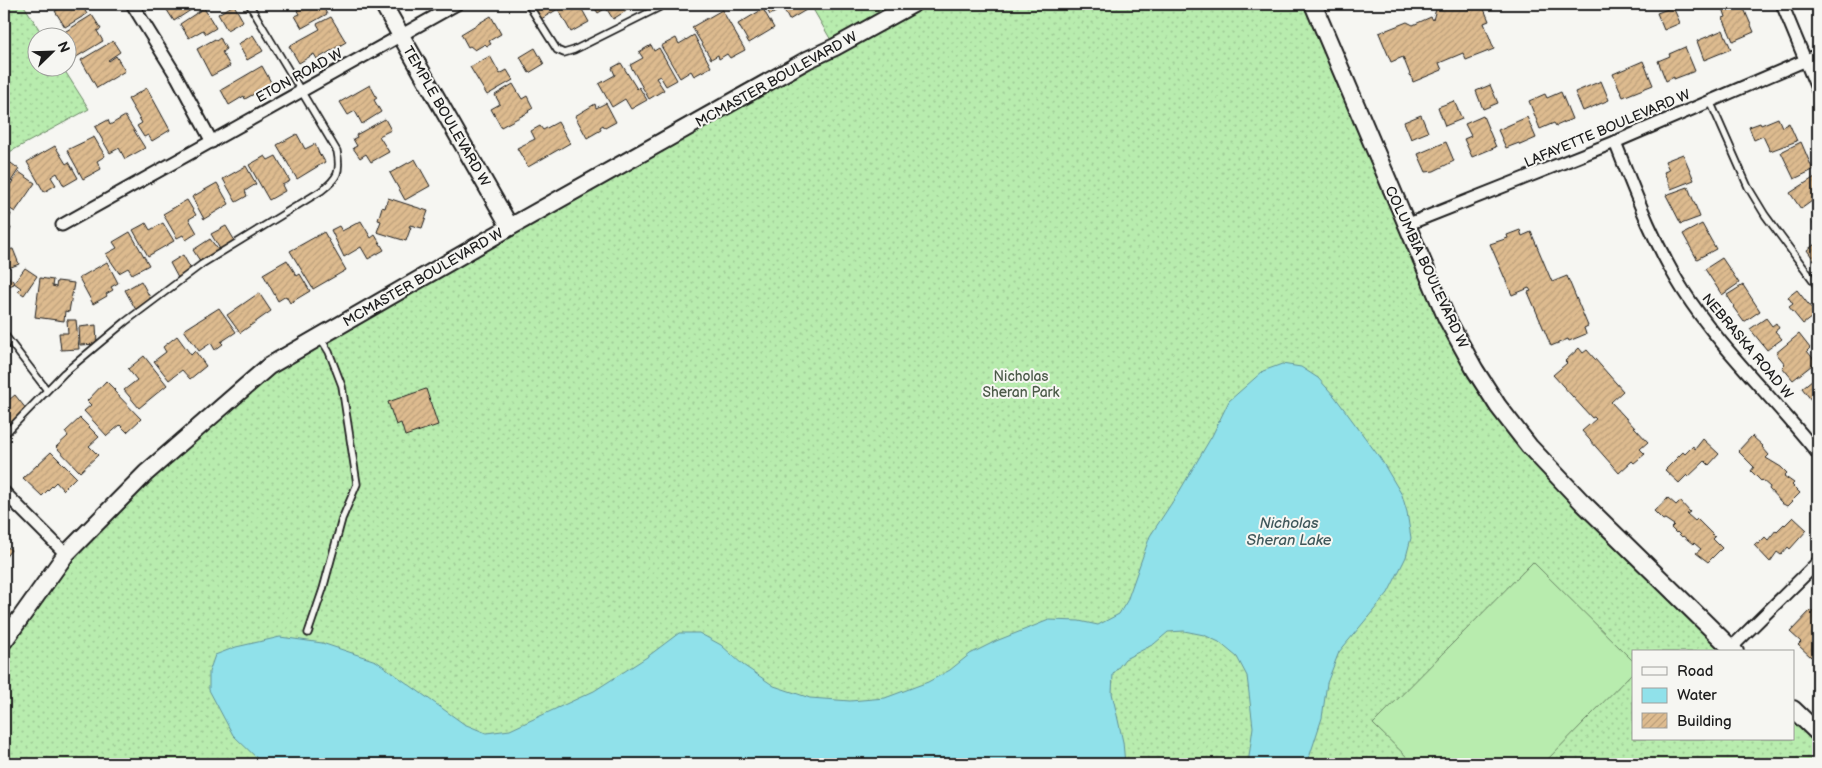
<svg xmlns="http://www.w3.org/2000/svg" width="1822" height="768" font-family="'Balsamiq Sans',sans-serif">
<defs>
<pattern id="grass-dots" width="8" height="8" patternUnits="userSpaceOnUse" patternTransform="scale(1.25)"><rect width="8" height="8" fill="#b8ecae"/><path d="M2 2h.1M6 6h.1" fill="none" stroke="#9eca95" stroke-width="1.8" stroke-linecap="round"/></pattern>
<pattern id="building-hatch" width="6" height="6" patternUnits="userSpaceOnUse" patternTransform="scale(1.25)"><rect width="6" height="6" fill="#ddbb8f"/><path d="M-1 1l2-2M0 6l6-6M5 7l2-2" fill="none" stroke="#bda07b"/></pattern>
</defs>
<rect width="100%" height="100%" fill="#f6f6f2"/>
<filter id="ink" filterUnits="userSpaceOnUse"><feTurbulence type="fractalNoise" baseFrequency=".02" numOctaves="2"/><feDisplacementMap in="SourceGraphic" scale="10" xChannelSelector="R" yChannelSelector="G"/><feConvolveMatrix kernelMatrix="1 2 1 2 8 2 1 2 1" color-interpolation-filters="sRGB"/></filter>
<g filter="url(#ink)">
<g fill="url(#grass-dots)" stroke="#6a8465">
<path d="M4 4H23L44 37 38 38V68H63L89 109 4 155Z"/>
<path d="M810 4H1313L1447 319 1529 446 1735 652H1633V739H1793V709L1818 733V764H4V644L66 554 269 366 835 47Z"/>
</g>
<path fill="#b8ecae" stroke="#6a8465" d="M1533 562 1633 661V672L1543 764H1414L1373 724Z"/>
<path fill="#90e1ea" stroke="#629298" d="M1282 364 1301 367 1318 378 1335 397 1380 458 1402 495 1407 512 1411 538 1406 557 1388 593 1339 652 1327 683 1322 718 1307 764H1248L1253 727 1247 676 1237 657 1219 642 1204 635 1184 631 1168 632 1154 644 1125 659 1113 674 1112 693 1123 742 1125 764H263L233 735 209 690V672L215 655 236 647 280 637 322 643 376 661 464 724 486 733 510 730 594 691 647 657 679 633H699L721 645 743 665 774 686 810 698 850 701 885 698 928 682 950 670 970 654 996 641 1049 620 1079 621 1098 625 1119 614 1127 601 1150 536 1179 492 1212 436 1229 401 1263 371Z"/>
<g fill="url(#building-hatch)" stroke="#1c1c1c">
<path d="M67 4H81L87 14 65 27 55 11Z"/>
<path d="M167 4H195L197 6 174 21 165 7 168 5Z"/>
<path d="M294 4H321L327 14 302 28 295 16 300 14Z"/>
<path d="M532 4H579L589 22 571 32 558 9 541 19Z"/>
<path d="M592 4H624L626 11 613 19 606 8 598 13Z"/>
<path d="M741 4H756L744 10Z"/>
<path d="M764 4H803L806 10 789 20 783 8 770 15Z"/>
<path d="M1442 4H1482L1489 21 1484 23 1494 49 1466 60 1463 53 1439 63 1442 70 1413 82 1403 57 1391 62 1379 33 1407 22 1413 25 1431 17 1433 20 1436 9 1443 7Z"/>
<path d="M1734 4H1742L1754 32 1733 41 1723 18 1726 17 1723 8Z"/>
<path d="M1811 4H1818V8L1814 10Z"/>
<path d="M234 5 243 21 227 30 218 14Z"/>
<path d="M1673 7 1680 23 1664 30 1657 13Z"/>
<path d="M204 8 216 28 206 34 203 30 189 38 180 24Z"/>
<path d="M763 9 774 28 749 43 738 24Z"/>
<path d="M722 10 745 50 730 58 727 54 719 59 718 55 711 59 692 27Z"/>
<path d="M92 15 101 29 97 31 103 41 73 59 68 50V38H60L58 36Z"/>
<path d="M491 16 501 34 489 41 491 44 487 46 485 44 475 50 470 46 468 47 461 34Z"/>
<path d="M331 17 346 42 317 59 314 54 299 63 289 46 320 29 317 24Z"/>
<path d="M1723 30 1731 49 1704 60 1697 41Z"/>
<path d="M253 35 263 51 247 60 238 44Z"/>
<path d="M694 35 711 67 694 76 691 71 680 78 661 46 676 38 679 44Z"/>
<path d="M220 38 226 49 222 52 230 66 211 76 197 49 215 39 216 41Z"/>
<path d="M113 41 120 52 108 60 109 61 116 56 125 71 97 88 81 60Z"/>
<path d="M651 45 654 51 659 48 677 80 666 86 660 76 656 78 664 90 649 99 630 65 643 58 639 52Z"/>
<path d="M1685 47 1695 71 1674 79V77L1666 81 1658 61 1670 56 1669 54Z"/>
<path d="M535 48 544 64 529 73 520 57Z"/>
<path d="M490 56 500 74 507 70 513 80 487 95 470 67Z"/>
<path d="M1643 61 1653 85 1623 97 1613 74Z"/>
<path d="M621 63 637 89 639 87 647 100 631 109 625 99 612 107 599 84 615 75 612 68Z"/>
<path d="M262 66 272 84 245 99 244 96 229 105 221 90Z"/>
<path d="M1601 81 1609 100 1583 111 1575 92Z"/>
<path d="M513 84 522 99 527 96 533 108 528 111 529 112 501 127 491 109 500 104 495 95Z"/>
<path d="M370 85 377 98 374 100 381 112 362 124 355 111 348 115 340 102Z"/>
<path d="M1490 85 1498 103 1483 109 1476 91Z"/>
<path d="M147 88 170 130 152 141 148 135 144 137 137 126 142 123 128 99Z"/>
<path d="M1561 92 1572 119 1556 126 1554 123 1540 129 1529 101 1545 94 1547 98Z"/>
<path d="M1454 101 1462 119 1445 126 1438 107Z"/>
<path d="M606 103 616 122 605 128 603 125 600 127 601 130 587 138 575 116 595 104 596 108Z"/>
<path d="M1421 115 1428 132 1411 139 1404 122Z"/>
<path d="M125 116 145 148 125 159 119 148 110 153 95 127 108 120 110 125Z"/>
<path d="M1483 116 1496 147 1472 157 1464 139 1471 136 1465 124Z"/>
<path d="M1527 117 1536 138 1520 145 1519 143 1506 148 1498 130Z"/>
<path d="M1778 118 1782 127 1789 123 1797 141 1770 151 1763 136 1754 140 1749 127 1760 123 1761 125Z"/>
<path d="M385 119 391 130 379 136 389 152 371 162 366 154 360 158 353 148 357 146 353 139 357 137 356 135Z"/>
<path d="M558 122 570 143 528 167 517 148 535 139 531 131 540 126 543 130Z"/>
<path d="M297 134 305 149 315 144 320 156 321 155 325 162 297 179 277 145Z"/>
<path d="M94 137 105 156 97 161 101 169 83 179 67 150Z"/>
<path d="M1446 142 1454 161 1434 171 1426 172 1418 154Z"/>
<path d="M1801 142 1813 170 1794 179 1781 152Z"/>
<path d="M55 146 66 164 69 162 78 178 64 186 57 173 51 177 56 185 44 192 27 162Z"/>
<path d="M1683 154 1694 180 1671 189 1664 172 1669 170 1665 161Z"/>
<path d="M265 156 268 160 276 156 290 181 282 185 285 191 269 200 249 165Z"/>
<path d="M4 158 19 169 11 181 4 176Z"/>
<path d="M415 159 430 186 405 200 390 173Z"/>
<path d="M246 166 256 184 245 191 247 196 236 202 223 179Z"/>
<path d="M19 172 35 183 15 212 4 205V181L10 185Z"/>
<path d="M1818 175V211L1812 201 1801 209 1790 193Z"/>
<path d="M217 183 229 204 204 219 192 197Z"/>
<path d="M1688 187 1700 217 1681 224 1666 195Z"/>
<path d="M388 198 428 211 422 228 410 225 409 227H411L406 241 377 232 381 221 378 220 382 207 385 208Z"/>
<path d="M187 200 196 215 189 219 197 233 186 240 183 235 177 238 163 214Z"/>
<path d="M4 211 11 214 6 226 11 228 4 245Z"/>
<path d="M1818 220V230L1813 223Z"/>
<path d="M361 221 371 238 375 235 384 250 368 259 361 247 344 257 331 230 339 226 342 231Z"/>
<path d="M146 223 150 230 163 223 174 241 148 256 133 230Z"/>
<path d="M1702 224 1716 249 1697 259 1683 234Z"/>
<path d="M226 226 235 241 220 249 211 234Z"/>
<path d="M1520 230 1522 236 1531 232 1552 282 1567 276 1588 326 1584 328 1586 334 1569 341 1568 339 1551 346 1528 292 1531 291 1529 288 1512 295 1490 244 1508 238 1507 235Z"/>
<path d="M130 232 149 265 132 274 128 268 119 273 106 254 117 248 113 242Z"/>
<path d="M324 232 346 270 313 289 290 251Z"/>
<path d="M210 239 220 252 202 264 193 250Z"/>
<path d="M1818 242V261L1816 263 1807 250Z"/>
<path d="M13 249 19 264 6 269 10 280 12 279 14 284 4 288V250Z"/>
<path d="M183 255 192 271 178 278 170 263Z"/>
<path d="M1722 258 1739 283 1722 295 1705 269Z"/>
<path d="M287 260 297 276 300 274 310 291 290 303 286 296 278 301 263 274Z"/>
<path d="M107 262 118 283 111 287 113 290 106 294 107 296 93 304 79 278Z"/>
<path d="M25 268 37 276 24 295 18 291 21 288 14 283Z"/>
<path d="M40 278 53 280 52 286 56 287 57 281 74 283 69 312 65 311 64 321 35 317Z"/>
<path d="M141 281 152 301 136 310 125 290Z"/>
<path d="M1743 285 1760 311 1744 322 1733 307 1734 306 1727 295Z"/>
<path d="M1797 290 1816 314 1803 324 1789 307 1793 304 1788 297Z"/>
<path d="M259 293 271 311 240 333 227 315Z"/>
<path d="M219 308 236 332 221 342 223 344 215 350 211 343 199 351 184 330Z"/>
<path d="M1766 318 1772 326 1776 323 1779 328 1775 331 1782 339 1767 350 1750 329Z"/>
<path d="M67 320H76L79 349 61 350 59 333H68Z"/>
<path d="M96 325 97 344 80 345 79 327Z"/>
<path d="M1799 334 1810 348 1807 351 1816 362 1793 380 1782 367 1785 364 1776 353Z"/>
<path d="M177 336 191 355 195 351 206 366 190 379 182 370 169 380 154 361 166 352 163 347Z"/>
<path d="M1579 348 1583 353 1587 350 1623 391 1611 402 1648 442 1640 449 1645 454 1634 463 1632 461 1619 473 1582 431 1596 419 1594 417 1592 418 1553 375 1567 363 1565 361Z"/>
<path d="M144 356 167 385 139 408 124 390 137 380 128 369Z"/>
<path d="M1818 375V409L1802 388Z"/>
<path d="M106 381 115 390 114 391 141 419 127 432 120 425 107 436 84 411 91 405 87 401Z"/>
<path d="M426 389 438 425 405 436 401 423 396 425 388 402Z"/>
<path d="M4 391 10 399 15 395 27 410 4 427Z"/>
<path d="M80 418 99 437 89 446 98 455 80 472 56 447 68 436 65 432Z"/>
<path d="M1752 436 1763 446 1762 447 1769 455 1766 458 1781 467 1787 473 1784 476 1794 483 1792 485 1800 493 1787 506 1781 503H1782L1769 489 1770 487 1762 480 1761 481 1751 471 1754 467 1738 451Z"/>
<path d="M1703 439 1719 454 1709 465 1705 461 1688 477 1687 475 1679 483 1665 470 1683 452 1685 454 1693 446 1695 449Z"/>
<path d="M51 452 76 477 63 490 56 482 42 496 23 478Z"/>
<path d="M1668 498 1676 505 1680 501 1690 512 1687 514 1695 521 1697 519 1715 537 1713 539 1722 548 1708 562 1696 553 1701 549 1694 543 1693 544 1683 536 1682 537 1677 532 1676 533 1671 528 1674 525 1665 519 1663 520 1654 511Z"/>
<path d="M1793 517 1807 530 1790 549 1788 547 1781 555 1777 552 1770 562 1754 545 1756 543 1758 544 1765 537 1768 540 1776 530 1777 531 1784 524 1785 525Z"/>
<path d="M4 529 10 534 4 542Z"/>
<path d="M4 544 11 550 4 559Z"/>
<path d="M1811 610 1818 618V649L1811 657 1798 645 1801 642 1790 632Z"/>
</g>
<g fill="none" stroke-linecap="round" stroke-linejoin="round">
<defs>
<g id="lane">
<path d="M528 4 557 50 564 53 574 50 666 4"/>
<path d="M1710 101 1748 187 1765 215 1818 287"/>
<path d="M4 334 47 390"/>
<path d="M4 435 64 373 125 322 202 264 321 191C338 178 341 172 337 151L249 4"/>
<path d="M308 633 323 589 342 519 357 484 342 386 329 352 321 339"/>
</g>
<g id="street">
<path d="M132 4 177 77 212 142"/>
<path d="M1782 4 1818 91"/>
<path d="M1615 142C1635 193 1654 244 1683 290 1721 350 1775 399 1818 454"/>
<path d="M62 225 457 4"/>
<path d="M1406 225 1615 142 1818 55"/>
<path d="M4 492 66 554"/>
<path d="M1731 648 1818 562"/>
</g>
<g id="secondary">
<path d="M383 4 510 227"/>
<path d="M1313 4 1447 319 1475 370 1498 406 1529 446 1582 502 1735 652"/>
<path d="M4 641 66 554 146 473 269 366 510 227 807 60 835 47 913 4"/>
<path d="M1793 709 1818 733"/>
</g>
</defs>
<use href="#lane" stroke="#1c1c1c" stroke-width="9"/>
<use href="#street" stroke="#1c1c1c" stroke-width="15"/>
<use href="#secondary" stroke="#1c1c1c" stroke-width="20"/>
<use href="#lane" stroke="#f6f6f2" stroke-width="5.5"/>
<use href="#street" stroke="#f6f6f2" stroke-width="11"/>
<use href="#secondary" stroke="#f6f6f2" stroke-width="16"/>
</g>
</g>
<g text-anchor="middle" stroke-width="4" stroke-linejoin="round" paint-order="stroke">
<g font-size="14" fill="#1c1c1c" stroke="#f6f6f2">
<text transform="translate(299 75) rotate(-29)" y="5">ETON ROAD W</text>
<text transform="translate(776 79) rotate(-29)" y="5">MCMASTER BOULEVARD W</text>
<text transform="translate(447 116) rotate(60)" y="5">TEMPLE BOULEVARD W</text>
<text transform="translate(1607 128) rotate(-23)" y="5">LAFAYETTE BOULEVARD W</text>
<text transform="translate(1427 267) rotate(65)" y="5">COLUMBIA BOULEVARD W</text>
<text transform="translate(423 277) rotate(-30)" y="5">MCMASTER BOULEVARD W</text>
<text transform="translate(1748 346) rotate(50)" y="5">NEBRASKA ROAD W</text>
</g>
<g font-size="14" fill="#4b5a48" stroke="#f6f6f2">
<text x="1021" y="381">Nicholas<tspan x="1021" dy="16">Sheran Park</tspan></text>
</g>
<g font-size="15" font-style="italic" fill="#3f575a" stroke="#f6f6f2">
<text x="1289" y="528">Nicholas<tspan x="1289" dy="17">Sheran Lake</tspan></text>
</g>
</g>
<rect width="1822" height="768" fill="none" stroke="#f6f6f2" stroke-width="20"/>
<rect x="10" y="10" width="1802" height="748" fill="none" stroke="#1c1c1c" stroke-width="2" filter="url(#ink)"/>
<rect x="1632" y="650" width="162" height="90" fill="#f6f6f2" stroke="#9f9f9c"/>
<rect x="1642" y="667" width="25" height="8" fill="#f6f6f2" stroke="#9f9f9c"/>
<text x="1677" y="676" font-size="15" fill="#1c1c1c">Road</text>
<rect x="1642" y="688" width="25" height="15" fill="#90e1ea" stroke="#9f9f9c"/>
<text x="1677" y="700" font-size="15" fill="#1c1c1c">Water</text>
<rect x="1642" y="713" width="25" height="15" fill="url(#building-hatch)" stroke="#9f9f9c"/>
<text x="1677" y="726" font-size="15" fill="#1c1c1c">Building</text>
<g transform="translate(52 52) rotate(67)"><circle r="24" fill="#f6f6f2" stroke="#9f9f9c"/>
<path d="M0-4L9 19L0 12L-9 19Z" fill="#1c1c1c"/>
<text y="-8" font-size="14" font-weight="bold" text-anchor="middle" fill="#1c1c1c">N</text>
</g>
</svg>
